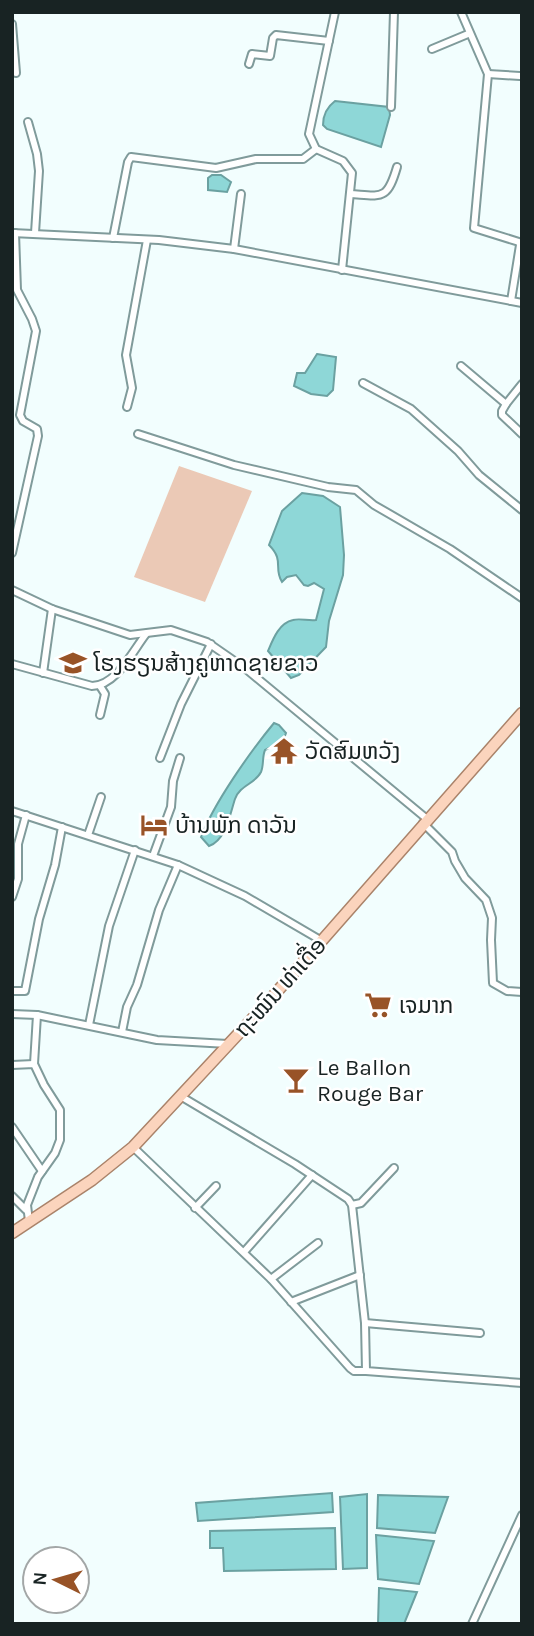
<svg xmlns="http://www.w3.org/2000/svg" width="534" height="1636" font-family="Karla,'Noto Sans Lao',sans-serif">
<rect width="100%" height="100%" fill="#f2fefe"/>
<path fill="#ebc9b6" d="M179 466 252 491 205 602 134 577Z"/>
<g fill="#8ed7d7" stroke="#6ba1a1" stroke-width="2">
<path d="M335 101 389 107 390 115 381 147 327 129 323 125C323 115 327 107 335 101Z"/>
<path d="M212 175H221L231 182 227 192 208 190V178Z"/>
<path d="M317 354 336 357 333 390 327 396 311 394 294 386 297 373H305Z"/>
<path d="M302 493 323 496 340 507 344 555 343 575 329 621 326 647 299 675 291 678 268 651C273 639 279 623 293 620 300 618 308 621 316 620L324 589 314 583 308 586 304 585 296 575 287 577 282 582C273 568 285 561 269 545L282 511Z"/>
<path d="M274 723 279 725 286 733 283 741 265 750C262 757 264 765 261 772 255 784 240 785 235 799 230 814 226 840 209 846L201 837C214 803 250 752 274 723Z"/>
<path d="M332 1493 333 1512 198 1521 196 1503Z"/>
<path d="M367 1494V1568L343 1569 340 1497Z"/>
<path d="M378 1495 448 1497 435 1533 377 1528Z"/>
<path d="M335 1528 336 1569 224 1571 223 1548H210V1531Z"/>
<path d="M376 1535 434 1541 419 1584 378 1579Z"/>
<path d="M379 1588 417 1592 404 1624H378Z"/>
</g>
<g fill="none" stroke-linecap="round" stroke-linejoin="round">
<defs>
<g id="minor">
<path d="M335 12 309 134 316 149 343 161 352 173 342 270"/>
<path d="M461 12 488 74 474 228 519 242 520 245 511 301"/>
<path d="M12 24 16 73"/>
<path d="M432 49 468 34"/>
<path d="M249 64 252 54 270 56 273 38 276 35 329 41"/>
<path d="M488 74 520 76"/>
<path d="M391 107 394 12"/>
<path d="M28 122 37 154 39 171 35 233"/>
<path d="M350 194C382 196 387 201 397 167"/>
<path d="M12 233 159 240 234 249 522 303"/>
<path d="M113 238 128 162 131 157 216 168 256 159H303L316 149"/>
<path d="M234 249 241 194"/>
<path d="M461 366 506 404 502 411V415L522 434"/>
<path d="M363 383 411 409 458 451 479 475 522 510"/>
<path d="M506 404 522 384"/>
<path d="M127 407 132 388 126 355 147 240"/>
<path d="M138 434 234 465 328 487 356 490 374 505 450 549 522 598"/>
<path d="M12 553 38 436 37 429 23 421 20 415 36 331 32 319 17 290 15 233"/>
<path d="M12 590 52 609 130 635 171 630 207 642 246 669 427 819"/>
<path d="M12 664 92 686C116 686 132 652 146 634"/>
<path d="M43 673 52 609"/>
<path d="M100 686 105 694 100 715"/>
<path d="M160 758 181 704 211 644"/>
<path d="M12 811 178 865 245 896 322 941"/>
<path d="M423 823 452 852 455 861 465 878 486 900 492 918 491 940 493 983 507 991 522 992"/>
<path d="M88 835 101 797"/>
<path d="M153 856 171 807 173 781 180 758"/>
<path d="M12 897 18 879V844L26 815"/>
<path d="M12 991H25L39 919 55 865 62 827"/>
<path d="M12 1014 37 1015 157 1040 228 1044"/>
<path d="M89 1025 109 926 135 850"/>
<path d="M122 1032 127 1007 137 985 159 910 178 865"/>
<path d="M34 1064 37 1015"/>
<path d="M12 1065 34 1064 44 1085 60 1110V1140L55 1153 38 1177 27 1205 29 1221"/>
<path d="M182 1097 295 1164 348 1199 352 1205 365 1323 366 1371 522 1383"/>
<path d="M12 1127 42 1171"/>
<path d="M133 1147 271 1279 350 1368 354 1371H366"/>
<path d="M12 1196 26 1210"/>
<path d="M352 1205 361 1203 394 1168"/>
<path d="M195 1208 216 1186"/>
<path d="M244 1252 312 1175"/>
<path d="M271 1279 318 1243"/>
<path d="M291 1302 360 1275"/>
<path d="M365 1323 480 1333"/>
<path d="M472 1624 522 1515"/>
</g>
<path id="primary" d="M12 1233 92 1180 133 1147 267 1003 522 713"/>
</defs>
<use href="#minor" stroke="#809b9b" stroke-width="10"/>
<use href="#primary" stroke="#aa836a" stroke-width="13"/>
<use href="#minor" stroke="#fff" stroke-width="6"/>
<use href="#primary" stroke="#fbd4bd" stroke-width="10"/>
</g>
<defs>
<symbol id="school-bare" viewBox="-9 -9 18 18"><path d="M0-5L7-2L0 1L-7-2ZM-4 1L0 2.5L4 1V4Q0 6-4 4Z" fill="#985327" stroke="#fff" stroke-width="2.5" paint-order="stroke"/></symbol>
<symbol id="temple-bare" viewBox="-9 -9 18 18"><path d="M0-6L5-2H3V0L6.5 2.5H4V6H1.5V3h-3V6H-4V2.5H-6.5L-3 0V-2H-5Z" fill="#985327" stroke="#fff" stroke-width="2.5" paint-order="stroke"/></symbol>
<symbol id="hotel-bare" viewBox="-9 -9 18 18"><path d="M-6-4.5h1.5V1H6V5H4.5V3h-9V5H-6ZM-4 0a1.8 1.8 0 1 1 3.6 0ZM.5 0V-2.5h3Q6-2.5 6 0Z" fill="#985327" stroke="#fff" stroke-width="2.5" paint-order="stroke"/></symbol>
<symbol id="supermarket-bare" viewBox="-9 -9 18 18"><path d="M-6-5.5h2.5l.6 2H6L4.5 2H-2.5L-4.4-4H-6ZM-1.5 3.2a1.3 1.3 0 1 0 .1 0ZM3 3.2a1.3 1.3 0 1 0 .1 0Z" fill="#985327" stroke="#fff" stroke-width="2.5" paint-order="stroke"/></symbol>
<symbol id="bar-bare" viewBox="-9 -9 18 18"><path d="M-6-5H6L.8 .8V4.5H3.5V6h-7V4.5H-.8V.8Z" fill="#985327" stroke="#fff" stroke-width="2.5" paint-order="stroke"/></symbol>
</defs>
<g fill-rule="evenodd">
<use href="#school-bare" x="54" y="644" width="38" height="38"/>
<use href="#temple-bare" x="265" y="732" width="38" height="38"/>
<use href="#hotel-bare" x="135" y="806" width="38" height="38"/>
<use href="#supermarket-bare" x="359" y="986" width="38" height="38"/>
<use href="#bar-bare" x="277" y="1061" width="38" height="38"/>
</g>
<g text-anchor="middle" stroke-width="5" stroke-linejoin="round" paint-order="stroke">
<g font-size="23" fill="#182323" stroke="#fff" text-anchor="start">
<text x="94" y="671">ໂຮງຮຽນສ້າງຄູຫາດຊາຍຂາວ</text>
<text x="305" y="759">ວັດສົມຫວັງ</text>
<text x="175" y="833">ບ້ານພັກ ດາວັນ</text>
<text x="399" y="1013">ເຈມາກ</text>
<text x="317" y="1075">Le Ballon<tspan x="317" dy="26">Rouge Bar</tspan></text>
</g>
<g font-size="23" fill="#182323" stroke="#fff">
<text transform="translate(280 987) rotate(-48)" y="8">ຖະໝົນ ທ່າເດື່ອ</text>
</g>
</g>
<rect width="534" height="1636" fill="none" stroke="#182323" stroke-width="28"/>
<g transform="translate(56 1580) rotate(275)"><circle r="33" fill="#ffffff" stroke="#a3a7a7" stroke-width="2"/>
<path d="M0-5L12 26L0 18L-12 26Z" fill="#985327"/>
<text y="-10" font-size="19" font-weight="bold" text-anchor="middle" fill="#182323">N</text>
</g>
</svg>
